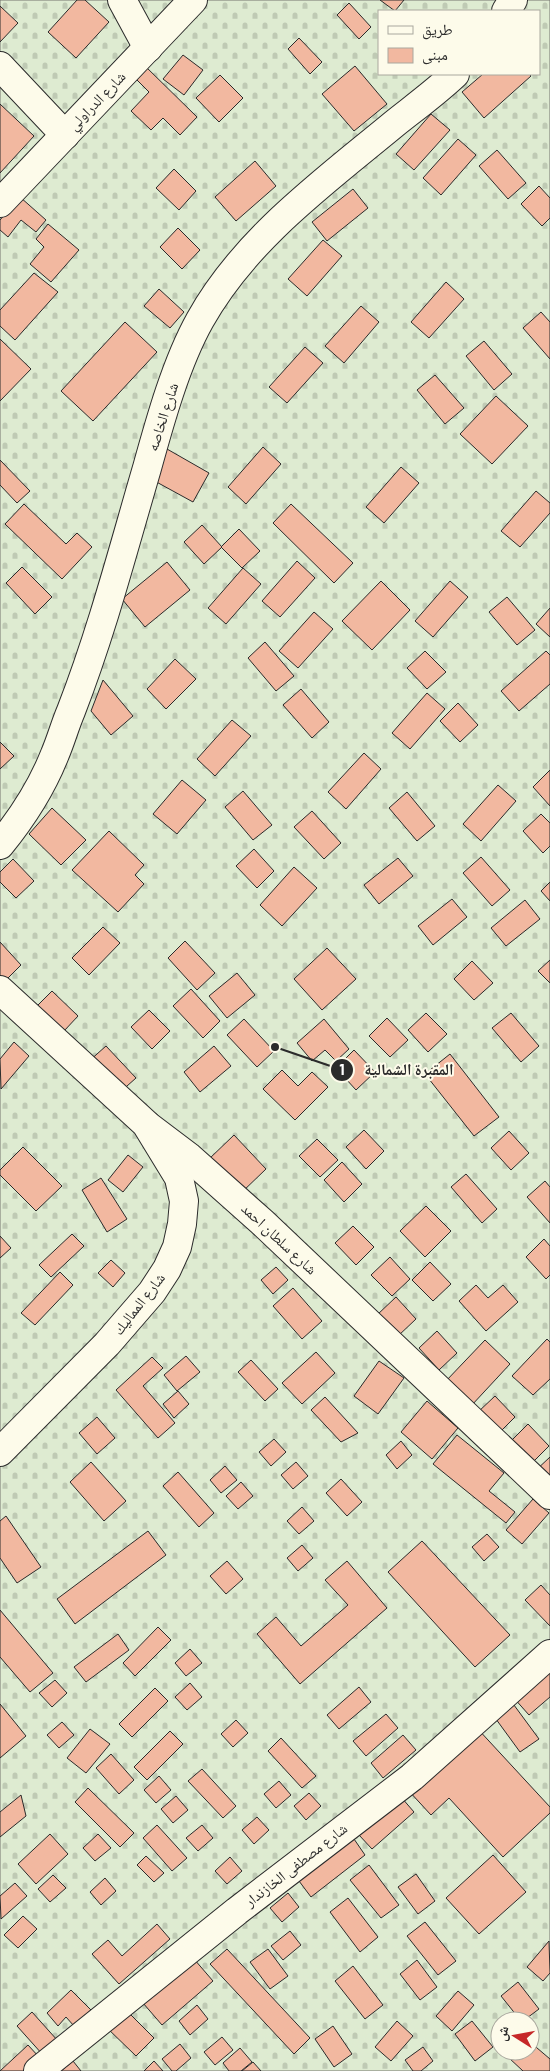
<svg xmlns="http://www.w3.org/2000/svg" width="550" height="2071" font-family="Barlow,'Noto Naskh Arabic',sans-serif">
<defs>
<pattern id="cemetery-stones" width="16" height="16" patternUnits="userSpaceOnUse" patternTransform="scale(1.25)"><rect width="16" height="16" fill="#deebd1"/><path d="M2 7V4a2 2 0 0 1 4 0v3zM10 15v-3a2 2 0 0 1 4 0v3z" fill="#bfcab4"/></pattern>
</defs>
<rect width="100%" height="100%" fill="#fdfbea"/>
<path fill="url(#cemetery-stones)" stroke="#74746e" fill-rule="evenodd" d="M0 0H550V2071H0ZM379 11H539V74H379ZM500 2021H530V2051H500Z"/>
<g fill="#f2b8a0" stroke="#2b2b2b">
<path d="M77 0H85L109 22 76 58 48 32Z"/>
<path d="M380 0H404L395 11Z"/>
<path d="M349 3 371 27 359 39 337 15Z"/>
<path d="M0 6 18 23 0 42Z"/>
<path d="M299 38 322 62 310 74 288 49Z"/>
<path d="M183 55 203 70 184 95 163 79Z"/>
<path d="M144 65 197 117 180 135 163 118 151 130 131 111 149 92 133 76Z"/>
<path d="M355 66 387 104 354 131 322 94Z"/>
<path d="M483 74H529L531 76 484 118 462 92Z"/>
<path d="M220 75 243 98 219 122 196 98Z"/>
<path d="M0 104 34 136 0 173Z"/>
<path d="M431 114 450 130 414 170 396 154Z"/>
<path d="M458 139 476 155 441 195 423 178Z"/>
<path d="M497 150 526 183 508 199 479 166Z"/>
<path d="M255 161 276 186 236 221 215 197Z"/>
<path d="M174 169 196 191 179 210 156 188Z"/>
<path d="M539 186 550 198V218L542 226 521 204Z"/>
<path d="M353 189 368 208 327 241 312 222Z"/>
<path d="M20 197 46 220 36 232 21 220 8 237 0 230V220Z"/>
<path d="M48 224 79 250 51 282 30 264 44 247 36 239Z"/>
<path d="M178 228 200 250 182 269 160 247Z"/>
<path d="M323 240 342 256 307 296 288 279Z"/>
<path d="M34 273 58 292 15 340 0 326V310Z"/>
<path d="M446 282 464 299 429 338 411 322Z"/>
<path d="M159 289 184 312 170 328 144 306Z"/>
<path d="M361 306 379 322 344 363 325 346Z"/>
<path d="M541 312 550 322V359L523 328Z"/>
<path d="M125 322 157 352 93 421 61 391Z"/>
<path d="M0 339 31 369 0 401Z"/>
<path d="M484 341 512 374 494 390 466 356Z"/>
<path d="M305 347 323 363 287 403 269 387Z"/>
<path d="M435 375 464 408 445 424 417 390Z"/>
<path d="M496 396 528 426 492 464 460 434Z"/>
<path d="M263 447 281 464 246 504 228 487Z"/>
<path d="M167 449 209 473 193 502 151 479Z"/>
<path d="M0 460 30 491 17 503 0 485Z"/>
<path d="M401 467 419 483 384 523 366 507Z"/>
<path d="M536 491 550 503V513L520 547 501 531Z"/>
<path d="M24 504 66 544 77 533 92 547 62 579 5 524Z"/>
<path d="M291 504 353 563 334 583 273 523Z"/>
<path d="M202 525 222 547 204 564 184 542Z"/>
<path d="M239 529 260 551 242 568 221 547Z"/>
<path d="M297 561 315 578 280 617 262 601Z"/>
<path d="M167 562 190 590 145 627 122 599Z"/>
<path d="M22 567 52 597 35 614 6 583Z"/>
<path d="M243 568 261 584 226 624 208 608Z"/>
<path d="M381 581 410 610 372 650 342 621Z"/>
<path d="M450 581 468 597 433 637 415 621Z"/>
<path d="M507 597 535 630 517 645 489 612Z"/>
<path d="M550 608V637L536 624Z"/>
<path d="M314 612 333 629 298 668 279 651Z"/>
<path d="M265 642 294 676 276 691 248 658Z"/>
<path d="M425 651 446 672 427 689 407 668Z"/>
<path d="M546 651 550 655V684L519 711 501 691Z"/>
<path d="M175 659 196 679 166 709 147 689Z"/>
<path d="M103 680 133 716 111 735 91 711Z"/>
<path d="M301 689 329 722 312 738 283 705Z"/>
<path d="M427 693 445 709 410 749 392 733Z"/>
<path d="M458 703 478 725 460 742 440 721Z"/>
<path d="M232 720 251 736 215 776 197 759Z"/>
<path d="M0 742 14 756 0 769Z"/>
<path d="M364 753 381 769 346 809 328 792Z"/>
<path d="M550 770V806L533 787Z"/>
<path d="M182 780 206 800 177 834 153 814Z"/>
<path d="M498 785 516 801 481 841 463 824Z"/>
<path d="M243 791 272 825 253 840 225 807Z"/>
<path d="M407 792 435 826 417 841 389 808Z"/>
<path d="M52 808 86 840 61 865 29 834Z"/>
<path d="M312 811 341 843 324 859 294 827Z"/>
<path d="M541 814 550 823V846L543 853 523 831Z"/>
<path d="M109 831 144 865 135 875 144 884 118 912 72 870Z"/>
<path d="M254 849 274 871 257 888 236 866Z"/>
<path d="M481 857 510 890 492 906 463 873Z"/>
<path d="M398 858 413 876 379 904 364 885Z"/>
<path d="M13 859 34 881 16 898 0 882V872Z"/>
<path d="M294 867 317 888 282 926 260 905Z"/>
<path d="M550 882V901L541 891Z"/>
<path d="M452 899 467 917 433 945 418 926Z"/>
<path d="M525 900 540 919 506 946 491 928Z"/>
<path d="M103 927 120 943 89 975 72 958Z"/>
<path d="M185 941 215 973 197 990 168 958Z"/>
<path d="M0 942 21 965 4 982 0 977Z"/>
<path d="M327 948 356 979 322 1010 294 979Z"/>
<path d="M550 960V983L538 971Z"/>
<path d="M472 961 493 983 474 1000 454 979Z"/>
<path d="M237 973 255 995 227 1018 209 996Z"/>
<path d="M191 989 220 1021 203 1038 173 1006Z"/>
<path d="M52 991 78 1016 64 1031 37 1006Z"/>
<path d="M149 1010 170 1031 152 1049 131 1027Z"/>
<path d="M426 1013 447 1034 428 1052 408 1030Z"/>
<path d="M511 1013 539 1046 521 1062 492 1028Z"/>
<path d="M387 1018 408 1040 390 1057 369 1036Z"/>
<path d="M244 1019 274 1051 257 1067 227 1035Z"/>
<path d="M324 1019 349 1049 336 1061 325 1050 312 1061 297 1043Z"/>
<path d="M14 1042 29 1056 1 1089 0 1059Z"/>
<path d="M106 1046 136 1078 118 1094 88 1062Z"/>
<path d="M214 1046 231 1066 200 1092 184 1072Z"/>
<path d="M354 1050 375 1072 356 1090 336 1068Z"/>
<path d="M450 1054 499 1117 474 1136 425 1074Z"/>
<path d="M282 1070 298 1086 312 1072 328 1087 295 1120 263 1089Z"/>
<path d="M364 1130 384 1151 366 1169 346 1147Z"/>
<path d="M509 1131 529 1153 511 1170 491 1148Z"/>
<path d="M234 1135 266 1169 240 1194 208 1160Z"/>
<path d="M317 1139 338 1160 320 1177 299 1156Z"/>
<path d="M23 1147 62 1186 36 1211 0 1175V1170Z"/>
<path d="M128 1155 143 1167 123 1192 108 1180Z"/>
<path d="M342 1162 362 1184 344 1202 324 1180Z"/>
<path d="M466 1174 497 1209 482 1223 451 1187Z"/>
<path d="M101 1178 127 1219 107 1232 82 1190Z"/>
<path d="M545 1181 550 1187V1223L527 1197Z"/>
<path d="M426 1206 451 1231 425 1257 400 1231Z"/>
<path d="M353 1226 374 1247 356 1265 335 1243Z"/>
<path d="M72 1234 84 1246 51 1277 39 1265Z"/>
<path d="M0 1236 11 1248 0 1258Z"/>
<path d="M544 1239 550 1246V1275L546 1279 526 1257Z"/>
<path d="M390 1257 410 1279 392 1296 371 1275Z"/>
<path d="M111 1260 125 1273 113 1287 98 1273Z"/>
<path d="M430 1262 451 1284 433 1301 412 1280Z"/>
<path d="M276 1267 288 1280 273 1294 261 1280Z"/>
<path d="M60 1272 73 1285 35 1325 21 1313Z"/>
<path d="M476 1285 488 1298 503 1285 518 1302 486 1331 459 1301Z"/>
<path d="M293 1288 322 1321 302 1339 273 1306Z"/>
<path d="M396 1297 416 1319 398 1336 377 1315Z"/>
<path d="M437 1331 457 1353 439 1370 419 1348Z"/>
<path d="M547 1339 550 1342V1379L533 1395 512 1376Z"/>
<path d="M485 1340 510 1364 471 1406 445 1382Z"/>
<path d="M316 1352 335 1373 302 1404 282 1383Z"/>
<path d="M186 1356 200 1372 177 1391 164 1375Z"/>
<path d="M152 1357 163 1368 143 1386 175 1423 158 1438 116 1390Z"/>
<path d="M251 1360 278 1389 265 1401 238 1372Z"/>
<path d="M379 1361 404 1378 378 1414 354 1396Z"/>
<path d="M178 1391 189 1404 174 1418 163 1404Z"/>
<path d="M495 1396 515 1417 497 1435 477 1413Z"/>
<path d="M325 1397 358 1433 341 1442 311 1410Z"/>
<path d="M427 1401 458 1428 432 1459 401 1432Z"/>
<path d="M97 1417 115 1438 97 1454 79 1433Z"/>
<path d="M528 1424 549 1446 531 1464 510 1442Z"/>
<path d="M457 1435 504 1473 489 1491 515 1512 506 1523 433 1464Z"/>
<path d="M274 1439 286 1452 271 1466 259 1452Z"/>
<path d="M401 1441 412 1455 397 1469 386 1455Z"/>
<path d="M550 1457V1489L534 1472Z"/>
<path d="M91 1462 126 1501 104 1521 70 1482Z"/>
<path d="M296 1462 308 1476 293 1489 281 1475Z"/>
<path d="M225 1466 237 1480 221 1493 210 1480Z"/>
<path d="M178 1472 214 1513 199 1527 163 1486Z"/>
<path d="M341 1479 362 1502 347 1516 326 1493Z"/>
<path d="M241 1482 253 1496 238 1509 226 1496Z"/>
<path d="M533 1499 549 1513 522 1544 506 1530Z"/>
<path d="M302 1507 314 1521 299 1534 287 1521Z"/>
<path d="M6 1516 41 1567 17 1583 0 1558V1521Z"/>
<path d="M148 1531 166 1555 75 1624 57 1599Z"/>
<path d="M487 1534 499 1547 484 1561 472 1547Z"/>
<path d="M422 1541 510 1635 475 1667 388 1572Z"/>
<path d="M302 1545 313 1558 298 1571 287 1558Z"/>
<path d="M227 1561 243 1579 226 1594 210 1576Z"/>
<path d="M347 1561 387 1608 300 1684 257 1634 276 1617 301 1646 348 1605 325 1580Z"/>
<path d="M541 1585 550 1595V1626L525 1600Z"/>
<path d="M0 1610 53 1673 30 1692 0 1657Z"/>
<path d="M158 1627 171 1640 135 1676 123 1663Z"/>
<path d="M118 1634 129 1650 86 1682 74 1667Z"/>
<path d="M190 1649 202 1663 186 1676 175 1663Z"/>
<path d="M550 1664V1697L529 1715 513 1697Z"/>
<path d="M55 1680 67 1693 52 1707 39 1693Z"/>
<path d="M190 1683 202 1697 187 1710 175 1697Z"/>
<path d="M359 1687 371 1702 339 1729 327 1715Z"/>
<path d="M155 1688 168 1701 132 1737 119 1724Z"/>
<path d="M511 1701 539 1739 520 1752 493 1715Z"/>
<path d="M0 1704 26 1736 0 1758Z"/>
<path d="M386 1714 398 1728 366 1756 353 1741Z"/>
<path d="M236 1720 248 1733 233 1747 221 1734Z"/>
<path d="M62 1722 74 1735 59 1748 47 1735Z"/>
<path d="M476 1727 550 1807V1813L503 1857 449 1798 431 1815 408 1790Z"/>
<path d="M90 1729 110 1744 86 1773 67 1758Z"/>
<path d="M170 1731 183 1744 147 1780 134 1767Z"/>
<path d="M403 1735 416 1750 383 1778 371 1763Z"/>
<path d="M281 1738 316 1776 302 1788 268 1751Z"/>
<path d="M111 1754 134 1780 119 1794 96 1768Z"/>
<path d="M202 1769 236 1806 223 1818 188 1781Z"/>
<path d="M159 1776 171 1790 156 1803 144 1790Z"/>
<path d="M279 1781 291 1795 276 1808 264 1794Z"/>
<path d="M88 1788 134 1833 120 1847 75 1802Z"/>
<path d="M309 1793 321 1806 306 1820 294 1806Z"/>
<path d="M21 1795 26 1816 0 1837V1812Z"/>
<path d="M176 1796 188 1810 173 1823 161 1809Z"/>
<path d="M401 1797 414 1812 372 1849 359 1835Z"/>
<path d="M257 1817 269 1830 254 1844 242 1830Z"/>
<path d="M157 1825 187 1858 172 1871 143 1838Z"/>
<path d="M202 1825 213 1838 198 1851 186 1838Z"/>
<path d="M50 1834 68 1854 36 1884 18 1864Z"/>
<path d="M98 1834 111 1848 95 1861 83 1848Z"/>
<path d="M354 1839 365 1855 311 1897 299 1881Z"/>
<path d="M493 1855 526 1892 479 1934 446 1898Z"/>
<path d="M146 1856 164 1873 154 1882 137 1865Z"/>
<path d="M230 1857 242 1871 227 1884 215 1871Z"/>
<path d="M369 1865 399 1905 381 1918 350 1880Z"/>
<path d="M416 1874 435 1901 418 1914 398 1887Z"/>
<path d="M53 1875 66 1888 50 1902 38 1889Z"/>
<path d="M105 1878 116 1891 101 1905 90 1892Z"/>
<path d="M15 1883 27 1896 1 1919 0 1896Z"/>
<path d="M288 1893 299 1907 282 1922 270 1908Z"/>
<path d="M348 1898 378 1937 360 1952 330 1912Z"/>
<path d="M23 1916 37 1929 18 1948 4 1935Z"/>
<path d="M425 1922 456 1961 438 1975 407 1936Z"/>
<path d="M157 1924 170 1939 119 1984 92 1954 108 1940 122 1956Z"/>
<path d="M290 1931 301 1945 283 1960 271 1946Z"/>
<path d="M549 1941 550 1973 543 1981 527 1967Z"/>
<path d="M227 1949 310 2038 294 2054 210 1964Z"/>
<path d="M268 1949 288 1976 270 1989 250 1962Z"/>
<path d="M194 1959 213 1981 162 2025 143 2003Z"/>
<path d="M417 1960 437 1987 420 2000 400 1974Z"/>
<path d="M353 1966 383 2005 365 2019 335 1981Z"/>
<path d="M518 1982 539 2009 523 2021H521L501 1996Z"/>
<path d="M71 1990 91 2010 74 2026 66 2017 58 2026 47 2013Z"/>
<path d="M458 1991 474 2005 452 2031 436 2016Z"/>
<path d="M197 2005 208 2019 190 2035 179 2021Z"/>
<path d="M122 2006 154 2038 136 2056 104 2025Z"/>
<path d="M32 2012 58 2041 43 2055 17 2026Z"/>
<path d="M397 2021 413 2036 391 2061 375 2047Z"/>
<path d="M472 2021 493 2047 475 2061 455 2034Z"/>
<path d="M333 2026 352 2054 334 2067 315 2039Z"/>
<path d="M222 2037 233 2050 215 2065 204 2052Z"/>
<path d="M530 2042 550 2059V2071H523L509 2058 515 2051H530Z"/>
<path d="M180 2044 191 2058 176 2071H172L162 2059Z"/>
<path d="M28 2045 39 2057 24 2071H0Z"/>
<path d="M423 2047 433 2061 421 2071H413L405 2060Z"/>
<path d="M240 2048 252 2062 241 2071H229L223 2063Z"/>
<path d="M73 2061 81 2071H61Z"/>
<path d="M154 2061 163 2071H144Z"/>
<path d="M253 2062 261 2071H242Z"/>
</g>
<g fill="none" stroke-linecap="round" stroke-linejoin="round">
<defs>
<g id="street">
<path d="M122 0 148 48"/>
<path d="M0 66 65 135"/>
<path d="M0 203 193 0"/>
<path d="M148 1126 189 1157 262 1222 550 1495"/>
<path d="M38 2071 237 1911 412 1777 550 1654"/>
</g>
<g id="secondary">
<path d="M506 11 513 0"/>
<path d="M0 845C22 818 42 787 55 754 61 740 65 725 71 711 102 631 123 550 147 468 160 421 176 363 200 320 245 239 324 182 394 124 414 108 436 92 455 74"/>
<path d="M0 990 146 1124 179 1178 184 1201 182 1224 177 1247 167 1269 152 1292 107 1344 0 1452"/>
</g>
</defs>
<use href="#street" stroke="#2b2b2b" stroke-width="30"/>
<use href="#secondary" stroke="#2b2b2b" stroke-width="30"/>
<use href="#street" stroke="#fdfbea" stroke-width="28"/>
<use href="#secondary" stroke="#fdfbea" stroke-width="28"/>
</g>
<g text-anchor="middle" stroke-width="4" stroke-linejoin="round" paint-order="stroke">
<g font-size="15" fill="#2b2b2b" stroke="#fdfbea">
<text transform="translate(97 101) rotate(-46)" y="5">شارع الدراولي</text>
<text transform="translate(163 417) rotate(-72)" y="5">شارع الخاصه</text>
<text transform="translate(279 1239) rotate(43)" y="5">شارع سلطان احمد</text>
<text transform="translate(139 1304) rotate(-52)" y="5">شارع المماليك</text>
<text transform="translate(296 1865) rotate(-38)" y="5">شارع مصطفى الخازندار</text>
</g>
</g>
<path fill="none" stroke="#2b2b2b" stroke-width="2" d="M275 1047L342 1070"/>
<g fill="#2b2b2b" stroke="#fdfbea" stroke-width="2">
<circle cx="275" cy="1047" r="5"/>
<circle cx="342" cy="1070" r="12"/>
</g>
<g font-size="15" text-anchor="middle" font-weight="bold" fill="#fff">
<text x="342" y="1075">1</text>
</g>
<g font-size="16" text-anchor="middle" font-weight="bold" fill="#2b2b2b" stroke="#fdfbea" stroke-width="4" stroke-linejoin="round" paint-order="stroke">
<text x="409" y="1075">المقبرة الشمالية</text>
</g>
<rect x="378" y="10" width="162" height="65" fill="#fdfbea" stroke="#a9a89e"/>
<rect x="388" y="26" width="25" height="8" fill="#fdfbea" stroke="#a9a89e"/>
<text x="422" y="35" font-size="15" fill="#2b2b2b">طريق</text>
<rect x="388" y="48" width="25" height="15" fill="#f2b8a0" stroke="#a9a89e"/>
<text x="422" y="60" font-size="15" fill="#2b2b2b">مبنى</text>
<g transform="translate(515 2036) rotate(281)"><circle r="24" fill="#fdfbea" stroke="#a9a89e"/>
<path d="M0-4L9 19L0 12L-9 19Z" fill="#c62828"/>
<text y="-8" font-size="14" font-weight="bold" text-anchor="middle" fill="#2b2b2b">ش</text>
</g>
</svg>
